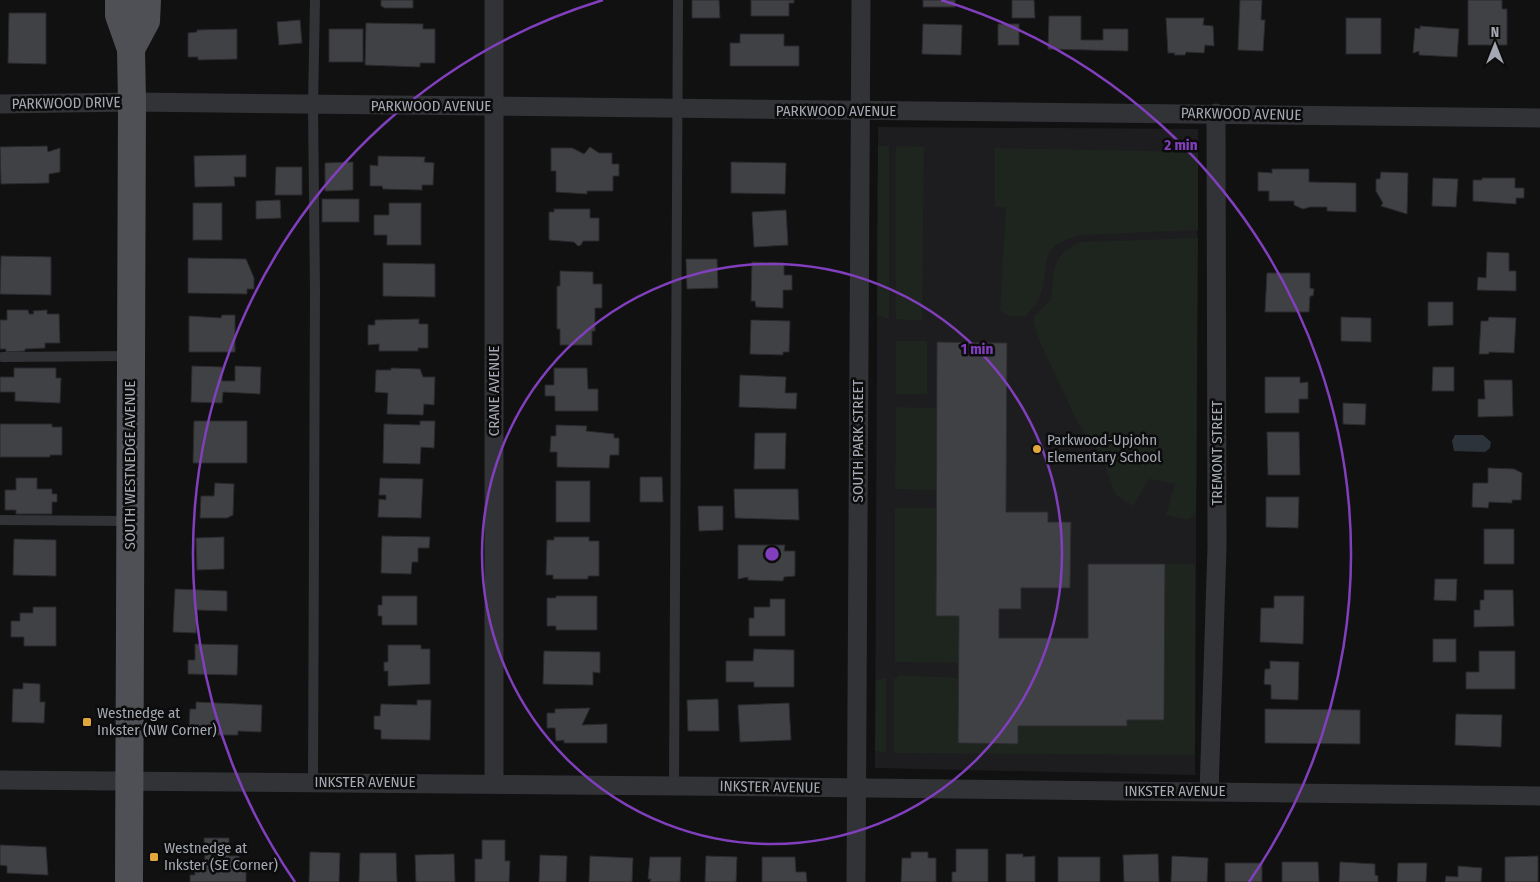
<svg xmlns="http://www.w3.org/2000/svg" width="1540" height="882" font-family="'Fira Sans Condensed',sans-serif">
<rect width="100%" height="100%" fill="#111112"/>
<path fill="#1d1d1f" d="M878 127 1198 129 1195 775 875 768Z"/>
<g fill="#1e241e">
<path d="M878 146H889V319L877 315Z"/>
<path d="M896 146 924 147 922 321 896 319Z"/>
<path d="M995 148 1198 152V230L1079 235C1034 249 1052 263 1040 296 1038 303 1030 310 1026 316H1008L1000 310 1006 207H995Z"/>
<path d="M1198 238 1196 513 1188 520 1166 515 1175 484 1149 479 1133 506 1115 494 1102 457 1079 425 1038 338 1033 317 1051 300C1054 272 1050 255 1081 242Z"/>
<rect x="896" y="341" width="31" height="53"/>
<path d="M896 407 936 408V490L895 489Z"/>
<path d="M895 508H936V616H959V663L895 662Z"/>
<path d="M1165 564H1195V755L894 753V679L899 675 959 678V743L1018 744V726H1126L1127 720H1164Z"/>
<path d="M886 678V753L875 751 876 680Z"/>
</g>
<path fill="#2c333a" d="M1455 435H1483L1491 442 1490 448 1485 452 1454 451 1452 441Z"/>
<g fill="#404145" stroke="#2b2b2e">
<path d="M381 0H413V8H385L381 6Z"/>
<path d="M692 0H719L720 18H692Z"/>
<path d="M751 0H794V3H789V16H751Z"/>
<rect x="923" y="0" width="32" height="7"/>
<path d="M1012 0H1034L1035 18H1012Z"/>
<path d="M1240 0H1262L1261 20H1265L1263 51 1238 50Z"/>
<path d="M1468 0H1502V9H1507V45H1468Z"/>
<path d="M9 13H46V64L8 63Z"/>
<path d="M1049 16H1081V40H1103V29H1128V51L1048 49Z"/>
<path d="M1166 18H1204L1203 25 1213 26 1214 46 1205 45 1204 53 1186 52 1185 55H1174L1175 53H1168Z"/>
<rect x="1346" y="18" width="35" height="36"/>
<path d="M300 20 302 43 279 45 277 22Z"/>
<path d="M366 23 423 24V29H435V63H420V67L365 65Z"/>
<path d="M923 24 962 25 961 55 922 54Z"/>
<rect x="998" y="24" width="21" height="21"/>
<path d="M1420 26 1459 29 1457 57 1419 55V51L1413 53 1415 28 1420 29Z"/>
<path d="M237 29V59L198 60V57H188V33L197 32V30Z"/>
<rect x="329" y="29" width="34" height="33"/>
<path d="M740 34H784V46H799V66H730V43H740Z"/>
<path d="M47 146 48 152 60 148V172L49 174V183L1 184 0 147Z"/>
<path d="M590 147 599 153H612V164H619V176H613V191H587V194L556 192V171H551V148H572L584 154Z"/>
<path d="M246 155V177H234L235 186 195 187 194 156Z"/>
<path d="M378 156 425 157 424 162 434 163 433 185H422V190L383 189 382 186H370V165L378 166Z"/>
<path d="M353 162V190L325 191V163Z"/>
<path d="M731 162 786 163 785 194 731 193Z"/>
<path d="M276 167H302V195H275Z"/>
<path d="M1272 169H1309V182L1356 183V212L1327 211V207H1310L1303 209 1294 205V201H1269V191H1258V172L1272 173Z"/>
<path d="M1381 172 1408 173 1407 214 1381 206 1383 203 1376 191V179H1380Z"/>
<path d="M1433 178 1458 179 1456 207 1432 206Z"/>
<path d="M1482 178H1515V188H1524V198H1516V204L1473 201V180H1482Z"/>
<rect x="322" y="199" width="37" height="23"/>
<path d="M280 200 281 218 256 219V201Z"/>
<rect x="193" y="203" width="29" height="37"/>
<path d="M389 203H421V245H387V235H374V215H389Z"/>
<path d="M554 209H590V218H599V241H583L581 245 578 246 574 242 549 240V212H554Z"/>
<path d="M786 210 788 245 754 247 752 212Z"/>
<path d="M1487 252 1509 253V271H1516V291L1477 290 1478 277 1486 278Z"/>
<path d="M1 256 51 257V295L0 294Z"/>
<path d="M188 258 246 259 254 278V289H247V294L188 293Z"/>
<path d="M686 259H717L718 288 687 289Z"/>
<path d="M752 262 784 263V275H792V290H783V308L756 307 755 301H751Z"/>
<path d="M383 263 435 264V297L383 296Z"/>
<path d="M560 271 593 272V284H602V308H595V331H592V345H560V329H557V286H560Z"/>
<path d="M1267 273H1310V288L1314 289 1313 296H1310L1309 312H1265Z"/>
<path d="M1428 302H1453V325L1428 326Z"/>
<path d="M7 310H28L29 314H34L33 311 47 310V314H59L60 343H45V348L25 349V351L6 352V349H0V320H7Z"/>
<path d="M222 315H235V352H189V316L221 318Z"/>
<path d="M1341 317 1371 318V342L1341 341Z"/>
<path d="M1489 317 1516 318 1514 353 1489 352V354H1479L1481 321H1488Z"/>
<path d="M419 319V324H428V348H418V351H379V344L368 345V325H375V320Z"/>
<path d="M751 320 790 321 789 352H783V355L750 354Z"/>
<path d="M937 342 1007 343 1006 512H1048V522H1071L1070 588H1021V609H999V638H1088V564H1165L1164 720H1127V726H1018V744L958 743 959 616H936Z"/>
<path d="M192 366 222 367V381H235V366L261 367 260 394 223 392 222 403 191 402Z"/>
<path d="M1433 367H1454V391H1432Z"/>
<path d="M14 368H56V378H61L60 403 15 401V392H0V377H14Z"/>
<path d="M391 368 420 369 423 377H435L434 405 424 404 423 415 387 414 388 393 375 392 376 370H391Z"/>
<path d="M554 368H587L588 389H598V411H555V396H545V385H554Z"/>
<path d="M740 375 786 377 785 393H797L796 409 739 407Z"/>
<path d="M1265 377H1300V383L1308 382V399H1299V413H1265Z"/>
<path d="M1484 380H1512L1513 416 1478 417V399H1485Z"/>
<path d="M1343 403 1366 404 1365 425 1343 424Z"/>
<path d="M194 421H247V463H193Z"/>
<path d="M420 421H435L434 448 421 447 420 464 383 463 384 424 420 425Z"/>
<path d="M0 424H52V427H62V455H50V457H0Z"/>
<path d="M556 425 587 426 586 431 614 434V438H619V455H610L609 468 557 467V452H550L551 436H556Z"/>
<path d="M1267 432H1299L1300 475H1268Z"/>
<path d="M755 433H786L785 469H754Z"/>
<path d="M1488 468 1514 469 1522 473 1521 500H1512V503L1489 502 1488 508 1472 507 1473 483H1488Z"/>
<path d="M640 477H662L663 502H640Z"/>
<path d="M16 478H37V489H52V494H57V502H52V514H16V510H5V490H16Z"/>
<path d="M380 478 423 479 421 518 378 517 379 499 386 500V495H379Z"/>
<rect x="556" y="481" width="34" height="41"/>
<path d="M215 483 234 484 233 515 227 518H200L201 496H214Z"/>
<path d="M734 489H798L799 520 735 518Z"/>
<path d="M1266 497H1299L1298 528 1266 527Z"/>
<path d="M698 506H723V530L699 531Z"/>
<rect x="1484" y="529" width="30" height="35"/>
<path d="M382 536 430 537 429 548H418V562H412L411 574 381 573Z"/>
<path d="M224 537V569L197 570 196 538Z"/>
<path d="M554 537H589V541H599V576H588V579H553V575H546L547 540H554Z"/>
<path d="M14 539 56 540V576L13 575Z"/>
<path d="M738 545H785L784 551H795V576L784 577 783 581 748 580V577L738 579Z"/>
<path d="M1435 579H1457L1456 601 1434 600Z"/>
<path d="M175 589 227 591V611L197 610 196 633 173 632Z"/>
<path d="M1484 590H1513L1514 626 1474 627V610H1480V600H1484Z"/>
<path d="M382 596H417V625H382V616H378V605H382Z"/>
<path d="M556 596H597V630H556V626H547V598H556Z"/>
<path d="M1274 596H1304L1303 644 1260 642 1261 608H1274Z"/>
<path d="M770 599H785V636H749V618H754V607H770Z"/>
<path d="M33 607H56V646H24V637H11V621H20V613H33Z"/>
<rect x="1433" y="639" width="23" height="23"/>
<path d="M195 644 238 645 237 675 188 674V660H195Z"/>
<path d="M388 645H421V649H430V684L388 686V671H384V662H388Z"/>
<path d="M754 649 794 650V687H754V682H726V661H753Z"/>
<path d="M544 651 600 652V673L593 672V685L543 684Z"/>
<path d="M1479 651H1515V689H1466V672H1479Z"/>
<path d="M1270 661 1299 662 1298 700 1271 699V685L1264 684 1265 669H1270Z"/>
<path d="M23 683 40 684V702H45L44 723 12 722 13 689H23Z"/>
<path d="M718 699 719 731H688L687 700Z"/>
<path d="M417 700H431L430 740 381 739V730L374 729V716H380L381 704 417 705Z"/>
<path d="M196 702 262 705 261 732 238 731V735H196V728H189L190 709H196Z"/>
<path d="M789 703 791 740 740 742 738 705Z"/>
<path d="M590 708 582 725 607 724V743H564V740L556 741 555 728H547V713H555V709Z"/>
<path d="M1265 709 1360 710V744L1265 743Z"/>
<path d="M1456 714 1502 715 1501 747 1455 745Z"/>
<path d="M204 838H229V856H239V863H246V882H190V875H195V861H205Z"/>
<path d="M482 840H505V861H510L509 882H475V859H482Z"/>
<path d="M0 845 46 847 48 875 7 873V866L0 865Z"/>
<path d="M956 849H988V882H952V872H956Z"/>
<path d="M310 852 340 853 339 882H309Z"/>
<path d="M911 852H928V858H936V882H901L902 858H911Z"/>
<path d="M360 853H396L397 882H359Z"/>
<path d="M454 854 455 882H416L415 855Z"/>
<path d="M1006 854H1023V857L1035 856V882H1006Z"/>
<path d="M1158 854 1159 882H1124L1123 855Z"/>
<path d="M540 855 567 856 566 882H539Z"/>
<path d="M590 856 633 858 632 882H589Z"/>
<path d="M706 856 737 857 736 882H705Z"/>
<path d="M1172 856 1208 858 1207 882H1171Z"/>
<path d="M1538 856V882H1505V857Z"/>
<path d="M650 857H681L680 882H650L651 879H648Z"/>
<path d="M762 857H795L796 872H806L807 882H762Z"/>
<rect x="1058" y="857" width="42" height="25"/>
<path d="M1282 862H1318L1319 882H1282Z"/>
<path d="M1340 862 1375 864V875L1378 876V882H1339Z"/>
<rect x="1225" y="863" width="37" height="19"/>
<path d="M1398 863H1427L1426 882H1397Z"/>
<path d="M1458 866 1482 868 1481 882H1445L1446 876 1458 877Z"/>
</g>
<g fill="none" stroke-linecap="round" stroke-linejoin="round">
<g stroke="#323337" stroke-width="10">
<path d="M2 357 129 356"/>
<path d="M0 520 129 521"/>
<path d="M313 782 315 291 313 105 315 0"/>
<path d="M674 786 678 0"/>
</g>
<g stroke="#323337" stroke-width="19">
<path d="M0 104 132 102 1540 118"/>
<path d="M0 780C513 784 1027 789 1540 796"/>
<path d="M494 783V0"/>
<path d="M1209 792 1217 547 1216 113"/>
<path d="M856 882 861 0"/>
</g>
<g stroke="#4f5056" stroke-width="28">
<path d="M119 0V15L131 49 132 102 129 882"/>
<path d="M131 49 146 21 147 0"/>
</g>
</g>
<g fill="none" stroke="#813fbd" stroke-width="2.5">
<circle cx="772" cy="554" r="290"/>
<path d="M295 882A579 579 0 0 1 603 0M941 0A579 579 0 0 1 1249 882"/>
</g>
<g fill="#e1a73a" stroke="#0c0c0d" stroke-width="2">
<circle cx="1037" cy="449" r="5"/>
<rect x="82" y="717" width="10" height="10" rx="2.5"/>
<rect x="149" y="852" width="10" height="10" rx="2.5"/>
</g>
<g text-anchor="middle" stroke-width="5" stroke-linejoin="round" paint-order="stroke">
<g font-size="15" fill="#a3a8b2" stroke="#0c0c0d">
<text transform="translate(66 103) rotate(-1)" y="5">PARKWOOD DRIVE</text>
<text x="431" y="111">PARKWOOD AVENUE</text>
<text x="836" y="116">PARKWOOD AVENUE</text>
<text transform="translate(1241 114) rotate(1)" y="5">PARKWOOD AVENUE</text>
<text transform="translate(494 391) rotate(-90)" y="5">CRANE AVENUE</text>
<text transform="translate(858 441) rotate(-90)" y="5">SOUTH PARK STREET</text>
<text transform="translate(1217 453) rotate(-90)" y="5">TREMONT STREET</text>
<text transform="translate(130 465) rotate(-90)" y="5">SOUTH WESTNEDGE AVENUE</text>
<text x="365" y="787">INKSTER AVENUE</text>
<text transform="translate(770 787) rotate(1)" y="5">INKSTER AVENUE</text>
<text x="1175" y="796">INKSTER AVENUE</text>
</g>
<g font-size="15" fill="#a3a8b2" stroke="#0c0c0d" text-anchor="start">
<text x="1047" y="445">Parkwood-Upjohn<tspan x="1047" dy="17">Elementary School</tspan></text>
<text x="97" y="718">Westnedge at<tspan x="97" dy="17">Inkster (NW Corner)</tspan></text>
<text x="164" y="853">Westnedge at<tspan x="164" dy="17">Inkster (SE Corner)</tspan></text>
</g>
</g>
<circle cx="772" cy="554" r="8" fill="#813fbd" stroke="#0c0c0d" stroke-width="2.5"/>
<g font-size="15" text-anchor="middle" font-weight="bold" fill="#813fbd" stroke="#0c0c0d" stroke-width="5" stroke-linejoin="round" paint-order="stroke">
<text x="1181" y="150">2 min</text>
<text x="977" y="354">1 min</text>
</g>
<g transform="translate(1495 45)" stroke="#0c0c0d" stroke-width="4" paint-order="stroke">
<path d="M0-4L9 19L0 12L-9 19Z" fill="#a3a8b2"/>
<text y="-8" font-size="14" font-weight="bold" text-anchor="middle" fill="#a3a8b2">N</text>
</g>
</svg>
